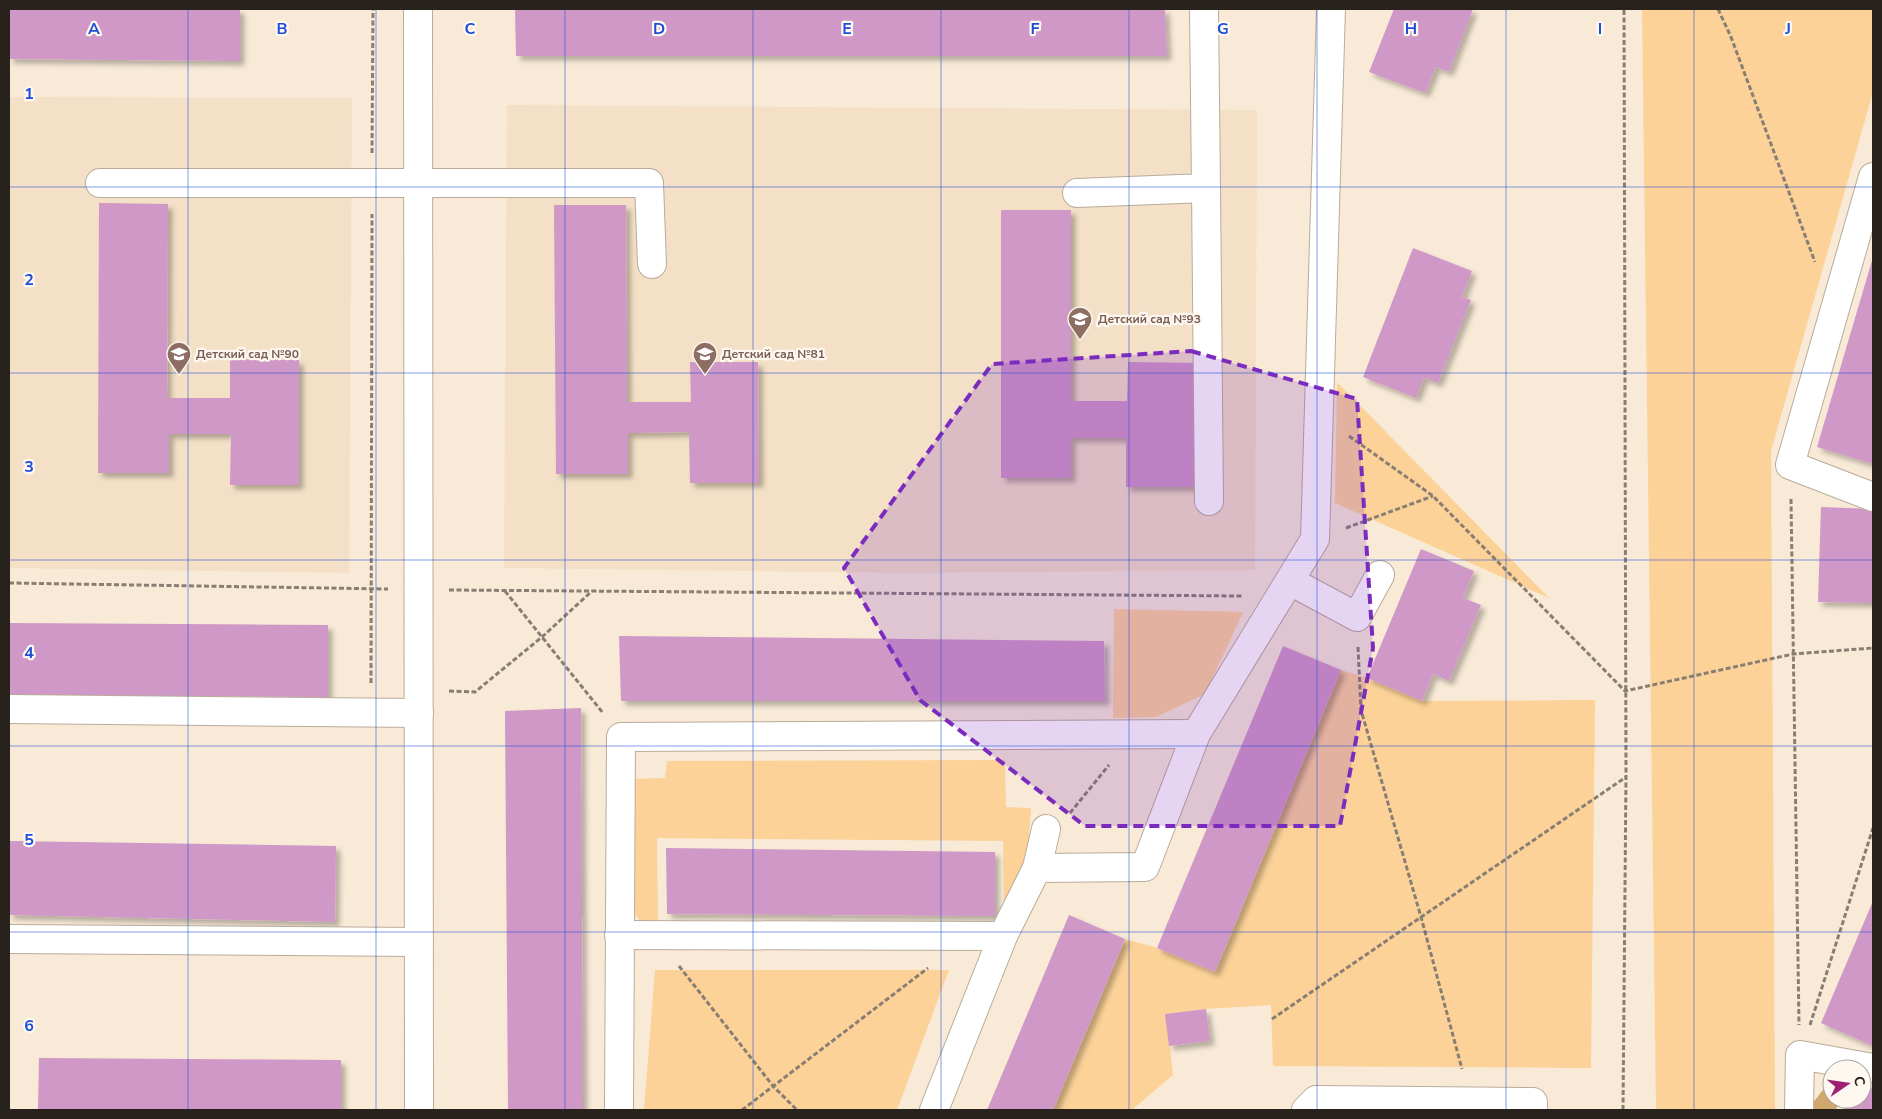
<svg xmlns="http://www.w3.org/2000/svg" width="1882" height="1119" font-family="'Nunito Sans',sans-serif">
<defs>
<filter id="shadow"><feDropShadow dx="4.5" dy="4.5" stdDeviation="2.5" flood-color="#0004"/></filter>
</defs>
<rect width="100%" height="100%" fill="#f8ead7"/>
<g fill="#f3e0c6">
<path d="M9 97 352 98 349 573 9 568Z"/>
<path d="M507 105 1257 110 1255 570 907 573 504 568Z"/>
</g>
<g fill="#fcd298">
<path d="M1642 9H1873V92L1771 451 1775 1110H1656Z"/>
<path d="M1337 383H1338L1549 598 1335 503Z"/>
<path d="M1114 609 1243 612 1205 694 1156 717 1113 718Z"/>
<path d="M1341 670 1367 678 1422 701 1595 700 1591 1068 1273 1066 1271 1005 1206 1009 1166 1014 1173 1075 1132 1110H1053L1125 939 1157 948 1215 972Z"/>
<path d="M1005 760 1006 807 1031 808 1027 863 1004 903 1003 841 657 838 658 921H640L630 908V779L665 778 667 761Z"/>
<path d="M655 970H949L897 1110H644Z"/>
</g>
<path fill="#d1a86d" d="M1832 1078V1099H1839L1836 1110H1811L1812 1104Z"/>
<g fill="#cf98c6" filter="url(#shadow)">
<path d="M9 9H240V61L9 59Z"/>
<path d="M515 9H1165L1167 56H516Z"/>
<path d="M1394 9H1473L1449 72 1436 67 1425 93 1369 72Z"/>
<path d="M99 203 168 204 167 398H230V359L299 360V485H230L231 434H169V473H98Z"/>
<path d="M554 205H626L627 402H691L690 362H758L759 483H690L689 432 628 433V474H556Z"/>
<path d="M1001 210H1071V401H1127L1128 362 1198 363V487H1126V438H1071V478H1001Z"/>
<path d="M1413 248 1472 271 1462 297 1471 300 1438 383 1424 378 1416 398 1363 377Z"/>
<path d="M1873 257V464L1817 447Z"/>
<path d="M1821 507 1873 509V603L1818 602Z"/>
<path d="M1421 549 1474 571 1463 598 1481 605 1449 681 1433 674 1422 701 1367 678Z"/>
<path d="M9 623 328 625V697L9 695Z"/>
<path d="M619 636 1104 641 1105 701H621Z"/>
<path d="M1283 646 1341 670 1215 972 1157 948Z"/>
<path d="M581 708 583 1110H508L505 711Z"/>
<path d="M9 841 336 846 335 922 9 915Z"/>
<path d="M666 848 995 852V916L667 914Z"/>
<path d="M1873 901V1046L1821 1023Z"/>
<path d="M1069 915 1125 939 1053 1110H987Z"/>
<path d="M1206 1009 1210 1041 1169 1046 1165 1014Z"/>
<path d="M39 1058 341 1060V1110H38Z"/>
<path d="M1862 1085 1873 1089V1110H1843L1848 1099H1862Z"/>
</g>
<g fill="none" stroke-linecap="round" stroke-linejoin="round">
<defs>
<g id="minor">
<path d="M418 9 419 1110"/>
<path d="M1873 177 1790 465 1873 497"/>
<path d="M100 183H649L652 264"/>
<path d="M1206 188 1209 501"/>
<path d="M1077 193 1206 188 1204 9"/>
<path d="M1290 581 1357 617 1380 575"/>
<path d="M9 709 419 713"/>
<path d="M1037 868 1145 867 1196 734 1315 539 1331 9"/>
<path d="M619 935 1003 936"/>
<path d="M9 939 419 942"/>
<path d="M619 1110 621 737 1196 734"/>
<path d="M934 1110 1003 936 1037 868 1046 829"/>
<path d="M1306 1110 1316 1100 1533 1102V1110"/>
<path d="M1799 1110 1800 1055 1873 1068"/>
</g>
</defs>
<use href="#minor" stroke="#b9ac9a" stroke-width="30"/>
<g stroke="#887f72" stroke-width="3" stroke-dasharray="5 2.5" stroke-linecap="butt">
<path d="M1718 9 1731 37 1815 262"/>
<path d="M372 153 373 9"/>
<path d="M1349 436 1433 496 1625 691 1793 654 1873 648"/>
<path d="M1791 499 1799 1025"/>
<path d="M1346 528 1433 496"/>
<path d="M9 583 388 589"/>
<path d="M449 590 1243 596"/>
<path d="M505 591 603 713"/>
<path d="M1358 647 1361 710 1421 917 1462 1069"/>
<path d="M371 683 372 214"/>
<path d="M449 691 475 692 542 637 592 591"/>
<path d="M1070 813 1109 765"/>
<path d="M679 966 773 1086 797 1110"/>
<path d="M1272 1019 1626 777"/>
<path d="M1810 1025 1873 828"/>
<path d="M742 1110 928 968"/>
<path d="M1623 1110 1626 776 1624 9"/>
</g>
<use href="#minor" stroke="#fff" stroke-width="28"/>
</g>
<path fill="#7b2cbf" fill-opacity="0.2" stroke="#7b2cbf" stroke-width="4" stroke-dasharray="10 6" stroke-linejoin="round" d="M1191 351 1357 399 1373 648 1340 826H1085L920 700 844 568 992 364Z"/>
<path fill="none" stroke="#1d4ed8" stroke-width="1" stroke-opacity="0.55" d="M188 9V1110M376 9V1110M565 9V1110M753 9V1110M941 9V1110M1129 9V1110M1317 9V1110M1506 9V1110M1694 9V1110M9 187H1873M9 373H1873M9 560H1873M9 746H1873M9 932H1873"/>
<defs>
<symbol id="school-pin" viewBox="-11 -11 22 30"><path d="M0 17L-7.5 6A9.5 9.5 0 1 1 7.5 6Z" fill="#8d6e63" stroke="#fef8f1"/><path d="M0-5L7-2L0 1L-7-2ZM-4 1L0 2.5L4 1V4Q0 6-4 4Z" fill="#fff"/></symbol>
</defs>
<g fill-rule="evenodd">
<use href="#school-pin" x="1066" y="305" width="28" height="38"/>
<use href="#school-pin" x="165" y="340" width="28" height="38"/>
<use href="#school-pin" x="691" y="340" width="28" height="38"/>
</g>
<g text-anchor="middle" stroke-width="4.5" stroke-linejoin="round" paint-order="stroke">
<g font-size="12" font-weight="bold" fill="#785e54" stroke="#fef8f1" text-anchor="start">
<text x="1098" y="323">Детский сад №93</text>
<text x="196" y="358">Детский сад №90</text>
<text x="722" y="358">Детский сад №81</text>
</g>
</g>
<g font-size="16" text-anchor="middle" font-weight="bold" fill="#1d4ed8" stroke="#fef8f1" stroke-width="4.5" stroke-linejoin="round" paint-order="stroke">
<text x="94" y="34">A</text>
<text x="282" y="34">B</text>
<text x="470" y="34">C</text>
<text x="659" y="34">D</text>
<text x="847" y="34">E</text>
<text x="1035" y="34">F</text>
<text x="1223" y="34">G</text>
<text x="1411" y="34">H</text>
<text x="1600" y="34">I</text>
<text x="1788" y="34">J</text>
<text x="29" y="99">1</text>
<text x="29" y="285">2</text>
<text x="29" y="472">3</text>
<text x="29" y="658">4</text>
<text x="29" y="845">5</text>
<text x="29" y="1031">6</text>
</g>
<rect width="1882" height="1119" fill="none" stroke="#27221b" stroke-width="20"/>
<g transform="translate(1847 1084) rotate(77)"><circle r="24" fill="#fef8f1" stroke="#a8a29b"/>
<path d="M0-4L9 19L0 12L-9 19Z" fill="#a02173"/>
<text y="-8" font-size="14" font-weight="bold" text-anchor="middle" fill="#27221b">С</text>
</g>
</svg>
